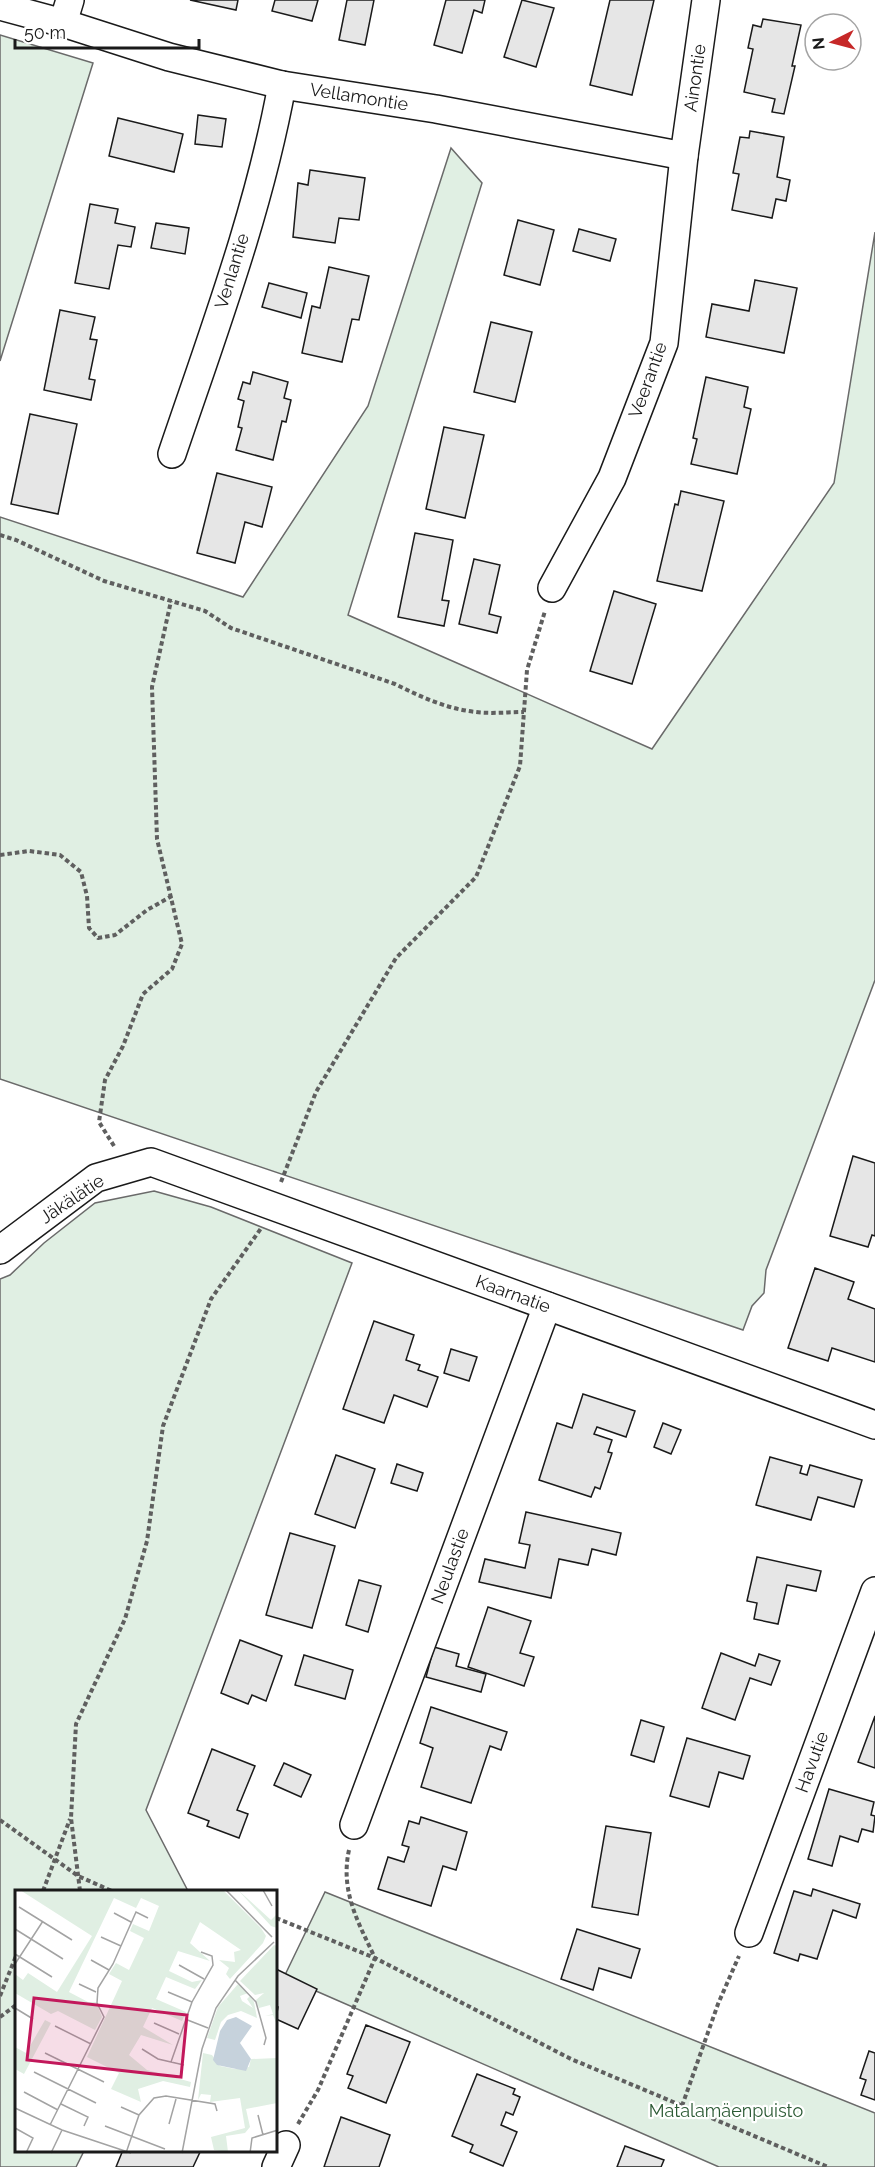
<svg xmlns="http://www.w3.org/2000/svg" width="875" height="2167" font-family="Raleway,sans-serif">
<rect width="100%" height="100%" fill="#fff"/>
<g fill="#e0efe3" stroke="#6a6a6a" stroke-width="1.5">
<path d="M0 35 93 63 0 361Z"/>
<path d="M451 148 482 183 348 615 652 749 834 483 875 232V980L766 1270 764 1293 752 1306 743 1330 0 1079V517L243 597 368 406Z"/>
<path d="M154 1191 211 1207 352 1263 146 1810 188 1891H16V2150L84 2151 76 2167H0V1279L10 1275 44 1243 95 1203Z"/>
<path d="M325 1892 875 2113V2167H719L284 1977Z"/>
</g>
<g fill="#e6e6e6" stroke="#1a1a1a" stroke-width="1.5">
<path d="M190 0H238L236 10Z"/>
<path d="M275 0H318L312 21 272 11Z"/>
<path d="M347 0H374L365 45 339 40Z"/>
<path d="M446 0H485L482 13 474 10 462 53 434 45Z"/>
<path d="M522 0 554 8 536 67 504 57Z"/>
<path d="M610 0H654L632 95 590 85Z"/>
<path d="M763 19 801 25 792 66H795L784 114 772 112 775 99 744 92 753 49 748 48 753 25 761 27Z"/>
<path d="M198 115 226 119 222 147 195 144Z"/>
<path d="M118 118 183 134 174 172 109 156Z"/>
<path d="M750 131 784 137 777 177 790 180 786 201 776 199 772 218 732 210 739 174 733 173 740 137 749 138Z"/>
<path d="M310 170 365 178 359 220 339 218 335 243 293 237 298 183 308 185Z"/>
<path d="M90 204 118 209 115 223 135 227 131 247 118 245 109 289 75 283Z"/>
<path d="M518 220 554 230 540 285 504 275Z"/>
<path d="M156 223 189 228 185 254 151 248Z"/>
<path d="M579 229 616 239 610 261 573 251Z"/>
<path d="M329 267 369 276 359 320 352 319 342 362 302 353 312 306 320 308Z"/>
<path d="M755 280 797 288 784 353 706 337 712 304 749 311Z"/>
<path d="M269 283 307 293 301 318 262 307Z"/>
<path d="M60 310 95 317 90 339 97 340 89 379 95 380 91 400 44 390Z"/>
<path d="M491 322 532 332 515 402 474 392Z"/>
<path d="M253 372 288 382 284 398 291 400 286 422 282 421 273 460 236 450 242 428 238 427 244 401 238 399 243 382 250 384Z"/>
<path d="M706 377 748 387 744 407 751 409 737 474 691 464 697 439 693 438Z"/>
<path d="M30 414 77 424 58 514 11 504Z"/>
<path d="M444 427 484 435 465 518 426 509Z"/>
<path d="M217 473 272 487 262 527 245 522 235 563 197 553Z"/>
<path d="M681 491 724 501 702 591 657 581 675 504 678 505Z"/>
<path d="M415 533 453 540 442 600 449 601 444 626 398 617Z"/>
<path d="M474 559 500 565 489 614 501 617 497 633 459 624Z"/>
<path d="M614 591 656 604 632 684 590 671Z"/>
<path d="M853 1156 875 1163V1236L872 1235 868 1247 830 1236Z"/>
<path d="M815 1268 854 1282 848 1299 875 1309V1362L832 1348 828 1361 788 1348Z"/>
<path d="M374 1321 414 1335 406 1360 420 1365 418 1370 438 1377 427 1407 394 1395 384 1423 343 1409Z"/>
<path d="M451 1349 477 1357 469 1381 444 1373Z"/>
<path d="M583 1394 635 1411 626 1437 597 1427 594 1434 612 1440 608 1452 612 1453 600 1489 595 1487 591 1497 539 1480 557 1423 572 1428Z"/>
<path d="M663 1423 681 1430 671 1454 654 1447Z"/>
<path d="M336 1455 375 1469 355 1528 315 1514Z"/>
<path d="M770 1457 802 1466 800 1473 807 1475 810 1465 862 1480 854 1507 818 1497 811 1520 756 1505Z"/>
<path d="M397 1464 423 1473 417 1491 391 1483Z"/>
<path d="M526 1512 621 1533 616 1555 592 1549 588 1565 559 1559 551 1598 479 1582 485 1559 525 1568 530 1545 519 1543Z"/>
<path d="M290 1533 335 1546 312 1628 266 1615Z"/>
<path d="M757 1557 821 1571 816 1591 787 1585 778 1624 754 1619 757 1603 747 1601Z"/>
<path d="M359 1580 381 1586 368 1632 346 1625Z"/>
<path d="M488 1607 531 1621 520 1653 534 1657 524 1686 468 1667Z"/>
<path d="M240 1640 282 1656 266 1701 252 1695 248 1704 221 1693Z"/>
<path d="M434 1647 459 1654 456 1666 486 1674 481 1692 426 1677Z"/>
<path d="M721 1653 755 1666 759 1654 780 1661 771 1685 750 1678 735 1720 702 1708Z"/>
<path d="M304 1655 353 1670 345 1699 295 1685Z"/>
<path d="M431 1707 507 1732 501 1750 490 1746 471 1803 421 1787 433 1748 420 1743Z"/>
<path d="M875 1716V1768L858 1762Z"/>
<path d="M641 1720 664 1727 654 1762 631 1755Z"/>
<path d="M687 1738 750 1756 743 1779 719 1772 709 1807 670 1796Z"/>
<path d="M212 1749 255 1766 237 1810 248 1814 239 1838 207 1826 209 1821 188 1813Z"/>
<path d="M284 1763 311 1775 301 1797 274 1785Z"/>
<path d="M829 1789 874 1802 871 1815 875 1816 873 1832 862 1829 858 1842 840 1836 832 1866 808 1859Z"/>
<path d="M421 1817 467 1832 456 1870 443 1866 431 1906 378 1889 388 1857 404 1862 409 1847 402 1845 409 1821 419 1824Z"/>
<path d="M606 1826 651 1833 638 1915 592 1907Z"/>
<path d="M813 1889 860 1904 856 1918 833 1910 817 1959 800 1954 798 1961 774 1953 794 1891 811 1896Z"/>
<path d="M577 1929 640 1949 631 1978 599 1968 593 1990 561 1979Z"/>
<path d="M276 1969 317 1989 298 2029 276 2019 278 2007 276 2006Z"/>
<path d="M366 2025 410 2042 386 2103 348 2088 353 2076 347 2074Z"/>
<path d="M869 2051 875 2053V2100L861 2095 866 2080 860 2078Z"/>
<path d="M477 2074 515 2089 513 2094 520 2097 513 2115 506 2112 501 2125 517 2132 503 2166 470 2152 473 2145 452 2136Z"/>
<path d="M341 2117 390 2135 379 2167H324Z"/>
<path d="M625 2146 664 2160 661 2167H617Z"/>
<path d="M123 2150H201L193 2167H116Z"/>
</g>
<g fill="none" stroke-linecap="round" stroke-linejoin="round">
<defs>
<g id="minor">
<path d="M0 6 63 23 169 57 282 85 436 109 684 156"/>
<path d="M63 23 70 0"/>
<path d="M172 454C213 333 259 211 282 85"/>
<path d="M552 588 612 478 664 343 684 156 706 0"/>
<path d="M0 1250 96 1178 151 1162 875 1425"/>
<path d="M354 1825 547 1306"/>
<path d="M749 1933 875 1591"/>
<path d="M276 2167 286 2145"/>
</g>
</defs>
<use href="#minor" stroke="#1a1a1a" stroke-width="30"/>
<g stroke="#5f5f5f" stroke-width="4" stroke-dasharray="4.5 3" stroke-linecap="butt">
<path d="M0 535 16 540 104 581 205 611 231 628 395 684C421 697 447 709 476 712 492 714 508 712 524 712"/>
<path d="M0 855 29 851 60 855 81 872 87 896 89 928 98 938 115 935 147 910 172 896"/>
<path d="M114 1146 99 1122 105 1080 123 1046 143 994 172 969 182 944 157 839 152 687 171 601"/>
<path d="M281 1182 316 1092 396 958 476 877 520 766 527 670 545 611"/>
<path d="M0 1820 78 1876 112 1891"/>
<path d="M43 1891 70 1819"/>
<path d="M80 1891 71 1818 76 1724 125 1619 147 1541 163 1426 211 1299 262 1227"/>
<path d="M276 1918 375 1958 571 2059 828 2167"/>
<path d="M0 1996 16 1956"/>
<path d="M0 2017 16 2005"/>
<path d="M682 2106 718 2004 739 1956"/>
<path d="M298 2124 318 2090 375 1958C358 1922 340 1891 349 1850"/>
</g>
<use href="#minor" stroke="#fff" stroke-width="27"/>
</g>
<g text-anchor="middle" stroke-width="4.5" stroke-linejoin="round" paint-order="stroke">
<g font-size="18" fill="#1a1a1a" stroke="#fff">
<text transform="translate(695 78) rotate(-82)" y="6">Ainontie</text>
<text transform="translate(359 97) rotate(9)" y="6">Vellamontie</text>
<text transform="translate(232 271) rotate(-73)" y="6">Venlantie</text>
<text transform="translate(648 380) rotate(-70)" y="6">Veerantie</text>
<text transform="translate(72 1199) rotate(-34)" y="6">Jäkälätie</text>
<text transform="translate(513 1294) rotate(20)" y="6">Kaarnatie</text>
<text transform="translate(450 1566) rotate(-70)" y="6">Neulastie</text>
<text transform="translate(812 1762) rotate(-70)" y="6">Havutie</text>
</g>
<g font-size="18" fill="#2b5a34" stroke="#fff">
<text x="726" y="2117">Matalamäenpuisto</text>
</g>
</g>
<g transform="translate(15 1890)">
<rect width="262" height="262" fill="#fff"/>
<path d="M5 0H208L246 38 251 46 248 53 215 89 211 84 214 78 204 70 220 72 219 62 226 60 185 32 175 53 195 71 163 61 154 81 177 92 187 90 180 99 151 87 141 109 171 122 167 131 137 118 128 137 158 155 126 145 114 165 132 180 176 192 175 197 148 191 123 199 126 212 96 199 104 183 72 167 107 91 94 84 101 73 114 80 129 48 115 41 118 34 134 41 144 16 126 8 121 18 99 8 54 102 73 112H81L87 127 80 140 43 121 36 124 0 103V84L8 90 13 83 42 102 77 46ZM223 0 256 30 262 24V38L256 36ZM259 55 262 56V135L258 125 250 126 258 124 255 115 244 118 241 110 249 103 240 105 225 91ZM223 94 233 103 225 106 227 111 238 118 232 109 235 106 239 112 242 128 226 121 213 125 206 132 200 150 192 148 203 117ZM30 130 36 133 9 184 0 179V157L11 163ZM188 163 197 165 205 176 220 179 234 177 236 169 262 168V213L231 219 235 237 230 243 211 246 213 262 199 260 196 247 230 238 225 208 195 212 196 205 186 204 183 210Z" fill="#e0efe3"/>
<path d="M221 127 237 136 225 153 236 169 231 181 202 175 198 170 205 141 212 130Z" fill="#c6d2dc"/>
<path fill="none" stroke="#a3a3a3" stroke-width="1.5" d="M211 0 257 47M248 0 257 16M4 17 57 50M99 23 116 32M0 39 48 69M86 47 106 56M0 64 37 87M76 70 94 80M0 74 28 31M164 75 189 89M220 90 241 112 251 148 249 155M64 94 81 102M153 102 177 112M0 118 18 129M170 129 193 138M139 133 164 144M40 136 76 154M127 159 143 169 169 175M30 163 89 192M156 172 177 112 198 75 197 66 186 62M19 182 81 213M9 202 43 220M46 214 73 227 69 236M106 217 124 225M0 218 47 240 116 263M243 225 248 245M154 234 161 209M35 235 89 127 82 113 83 98 98 74 121 22 133 28M90 236 150 259M0 238 18 248 11 263M36 263 47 240M111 263 124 225 139 208 151 206 200 214 202 221M167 263 187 159 201 118 223 86 259 52M235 263 237 248 263 240"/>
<path fill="#c2185b" fill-opacity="0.15" stroke="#c2185b" stroke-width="3" d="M19 108 172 125 166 187 12 170Z"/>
<rect width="262" height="262" fill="none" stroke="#1a1a1a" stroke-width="3"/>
</g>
<g transform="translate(833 42) rotate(264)"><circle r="28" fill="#ffffff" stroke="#a3a3a3" stroke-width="1.5"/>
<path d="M0-4.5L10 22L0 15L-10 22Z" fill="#c62828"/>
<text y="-9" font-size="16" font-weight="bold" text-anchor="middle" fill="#1a1a1a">N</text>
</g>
<path d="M15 39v9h184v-9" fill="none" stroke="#1a1a1a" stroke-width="3"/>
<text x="24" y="39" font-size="18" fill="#1a1a1a" stroke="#ffffff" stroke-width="4.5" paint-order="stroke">50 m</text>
</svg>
